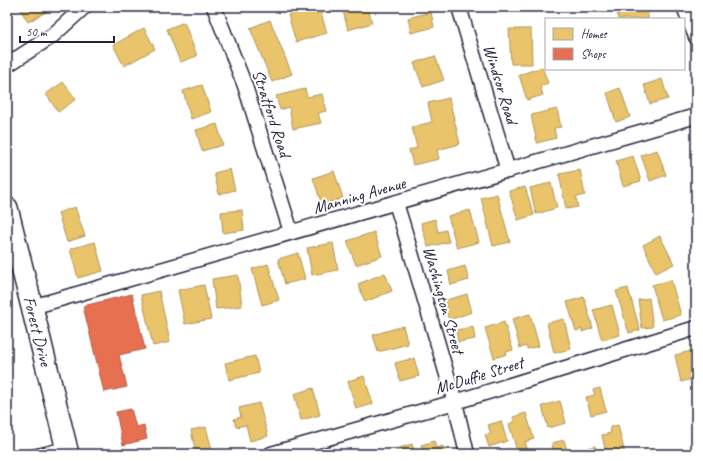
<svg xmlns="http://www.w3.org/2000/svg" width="703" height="461" font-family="Caveat,sans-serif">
<rect width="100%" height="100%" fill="#fff"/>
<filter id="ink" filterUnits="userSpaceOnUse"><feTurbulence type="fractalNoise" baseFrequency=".025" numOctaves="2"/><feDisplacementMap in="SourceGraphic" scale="8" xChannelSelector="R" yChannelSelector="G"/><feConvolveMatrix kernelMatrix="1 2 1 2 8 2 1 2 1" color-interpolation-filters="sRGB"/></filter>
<g filter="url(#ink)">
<g fill="#e9c46a" stroke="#ad935c">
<path d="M19 7H55L28 22Z"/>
<path d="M312 7H319L327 33 296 42 288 15Z"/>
<path d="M342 7H368L372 23 348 30Z"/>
<path d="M617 7H648V19H618Z"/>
<path d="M431 12 434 27 411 33 408 18Z"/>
<path d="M270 20 292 74 272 82 250 28Z"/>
<path d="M184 22 197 56 180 62 167 29Z"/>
<path d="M144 28 155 49 124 66 113 45Z"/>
<path d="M509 29H531L532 64H511Z"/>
<path d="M435 56 444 80 423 87 414 63Z"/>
<path d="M542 67 548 83 540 86 543 95 527 100 519 75Z"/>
<path d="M662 79 668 99 650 104 644 85Z"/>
<path d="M63 82 76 99 58 112 46 94Z"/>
<path d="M202 85 211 112 191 119 183 91Z"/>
<path d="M620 88 630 117 616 122 607 93Z"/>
<path d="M305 89 307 97 322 94 326 111 318 113 321 123 293 129 289 107 280 110 276 96Z"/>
<path d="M449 98 460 144 437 150 439 159 413 165 409 150 417 148 412 127 432 122 428 103Z"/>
<path d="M557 109 561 127 554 128 556 138 537 143 531 115Z"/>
<path d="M217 124 223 145 202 151 196 130Z"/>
<path d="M657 150 666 175 650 181 641 155Z"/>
<path d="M633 156 641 181 623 186 616 161Z"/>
<path d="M230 169 235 190 219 194 214 173Z"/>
<path d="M580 170 585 195 576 197 578 207 566 209 559 174Z"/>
<path d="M334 171 343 198 322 205 313 178Z"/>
<path d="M551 183 557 208 536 214 530 188Z"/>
<path d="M525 187 534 215 518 220 509 191Z"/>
<path d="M497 194 510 242 493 246 481 198Z"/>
<path d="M75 207 85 236 67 242 58 213Z"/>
<path d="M242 210 244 230 223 233 221 212Z"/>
<path d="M470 210 479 242 457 248 448 216Z"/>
<path d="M435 219 438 232 446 230 449 242 428 247 421 223Z"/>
<path d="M374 232 382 256 356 265 347 241Z"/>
<path d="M660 236 674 264 656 273 643 245Z"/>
<path d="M95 242 103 271 78 278 70 249Z"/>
<path d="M333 243 338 270 312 275 307 248Z"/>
<path d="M298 253 305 279 285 284 278 259Z"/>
<path d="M268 264 279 300 262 305 252 269Z"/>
<path d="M465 266 469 280 451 285 448 271Z"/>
<path d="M385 273 392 291 365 302 358 284Z"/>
<path d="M238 275 242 306 216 309 212 279Z"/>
<path d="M671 280 681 315 662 320 652 285Z"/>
<path d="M204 285 211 319 185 324 178 290Z"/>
<path d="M628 288 640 330 629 333 616 291Z"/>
<path d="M159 291 170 342 153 346 141 295Z"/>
<path d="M467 294 472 312 449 320 443 301Z"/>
<path d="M584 297 593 328 582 332V329L576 331 567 302Z"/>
<path d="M649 298 653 327 642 328 638 300Z"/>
<path d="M612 305 620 335 602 340 593 310Z"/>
<path d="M530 314 539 346 527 349V346L520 348 512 319Z"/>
<path d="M564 319 571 349 554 353 547 323Z"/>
<path d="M504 322 513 350 506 352 507 354 494 358 485 328Z"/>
<path d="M403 326 408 344 378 352 373 335Z"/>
<path d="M473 327 475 339 458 342 456 330Z"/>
<path d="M691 351 696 372V378L681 382 675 355Z"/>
<path d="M255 356 259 373 229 380 225 363Z"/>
<path d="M414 358 419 376 400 381 395 363Z"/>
<path d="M364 376 373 404 356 409 348 381Z"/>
<path d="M313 388 320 415 301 420 294 394Z"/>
<path d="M600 388 606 411 591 415 586 397 595 395 593 390Z"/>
<path d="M560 401 566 423 548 428 542 406Z"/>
<path d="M259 403 268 436 250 441 246 425 236 427 234 419 241 417 239 408Z"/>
<path d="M526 413 534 439 525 442 527 448 517 451 509 424 514 422 513 417Z"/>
<path d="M501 421 507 441 489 447 485 435 491 434 488 425Z"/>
<path d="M618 425 625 454H606L602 435 611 433 610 427Z"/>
<path d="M206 427 212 450 196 454 191 430Z"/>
<path d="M564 440 568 454H548L547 452 553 450 552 443Z"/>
<path d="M434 441 436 448 443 446 445 454H424L421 445Z"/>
<path d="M412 444 415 454H397L396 449Z"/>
<path d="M595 446 597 454H579L578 450Z"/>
</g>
<g fill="#e76f51" stroke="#ac584a">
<path d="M132 294 145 349 119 355 127 387 104 392 83 306Z"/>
<path d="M131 409 136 427 144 425 147 439 123 445 116 412Z"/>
</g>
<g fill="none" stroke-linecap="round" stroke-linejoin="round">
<defs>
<path id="lane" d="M30 454 64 446"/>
<g id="street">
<path d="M214 7 245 86 291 232"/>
<path d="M459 7 508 171"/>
<path d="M684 7 696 37"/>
<path d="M7 65 52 36 84 7"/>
<path d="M396 203 404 229 455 402 467 454"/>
<path d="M32 307 696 116"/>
<path d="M271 454 455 402 696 328"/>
</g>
<path id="secondary" d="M7 208 32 307 68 454"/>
</defs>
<use href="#lane" stroke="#22223b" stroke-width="10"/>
<use href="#street" stroke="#22223b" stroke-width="17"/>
<use href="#secondary" stroke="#22223b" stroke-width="24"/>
<use href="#lane" stroke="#fff" stroke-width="7"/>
<use href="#street" stroke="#fff" stroke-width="14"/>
<use href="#secondary" stroke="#fff" stroke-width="21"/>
</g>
</g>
<g text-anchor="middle" stroke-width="4" stroke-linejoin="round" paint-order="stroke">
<g font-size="17" fill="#22223b" stroke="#fff">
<text transform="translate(501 84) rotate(73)" y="6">Windsor Road</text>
<text transform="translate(272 113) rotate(72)" y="6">Stratford Road</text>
<text transform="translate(359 195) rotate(-16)" y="6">Manning Avenue</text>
<text transform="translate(444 300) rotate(74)" y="6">Washington Street</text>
<text transform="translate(38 331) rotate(76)" y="6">Forest Drive</text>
<text transform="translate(479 375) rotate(-17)" y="6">McDuffie Street</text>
</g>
</g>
<rect width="703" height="461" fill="none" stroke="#fff" stroke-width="24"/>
<rect x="12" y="12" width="679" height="437" fill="none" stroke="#22223b" stroke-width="1.5" filter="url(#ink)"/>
<rect x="545" y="18" width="140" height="52" fill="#ffffff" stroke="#a7a7b1"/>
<rect x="553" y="28" width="20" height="12" fill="#e9c46a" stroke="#a7a7b1"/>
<text x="581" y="38" font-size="12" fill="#22223b">Homes</text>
<rect x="553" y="48" width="20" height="12" fill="#e76f51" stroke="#a7a7b1"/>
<text x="581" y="58" font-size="12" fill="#22223b">Shops</text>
<path d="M20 36v6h94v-6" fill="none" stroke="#22223b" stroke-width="2"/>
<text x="26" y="36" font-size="12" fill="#22223b" stroke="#ffffff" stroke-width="3" paint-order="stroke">50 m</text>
</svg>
